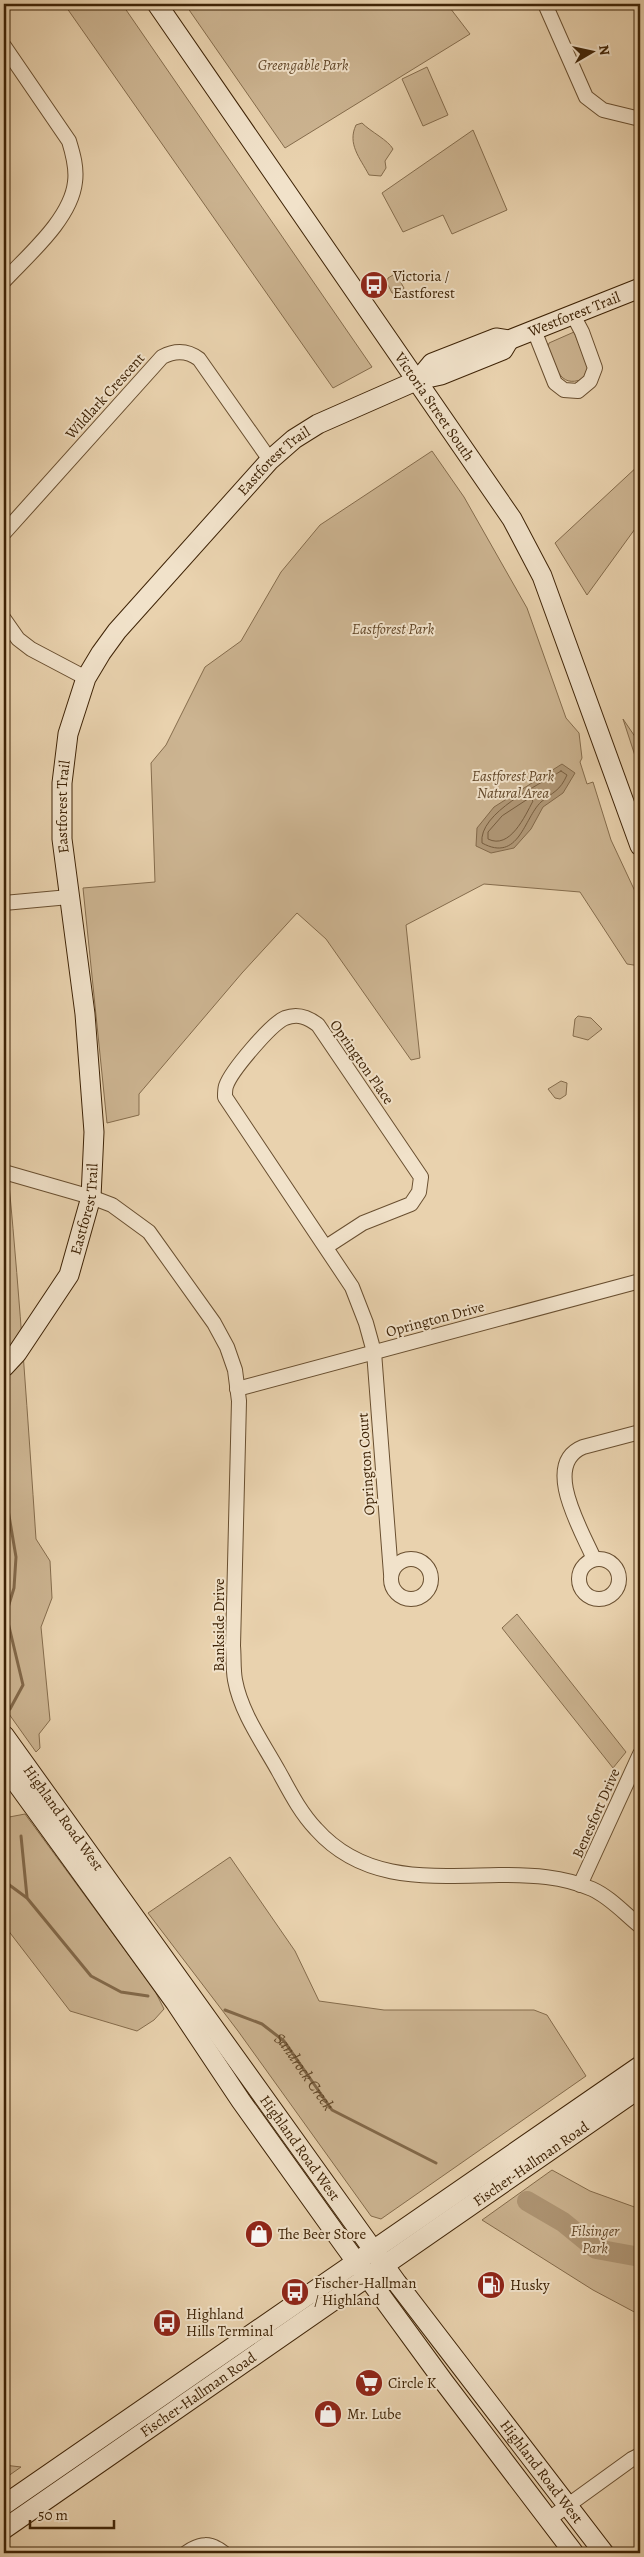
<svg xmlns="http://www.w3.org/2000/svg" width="644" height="2557" font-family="Alegreya,serif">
<rect width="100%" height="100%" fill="#e9d2ae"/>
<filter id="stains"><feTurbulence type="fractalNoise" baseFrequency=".004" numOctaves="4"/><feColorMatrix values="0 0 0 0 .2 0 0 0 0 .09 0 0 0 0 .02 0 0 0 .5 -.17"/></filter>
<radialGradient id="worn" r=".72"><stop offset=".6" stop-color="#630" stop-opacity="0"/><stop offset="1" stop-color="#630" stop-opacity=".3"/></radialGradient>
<g fill="#ccb491" stroke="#856c4c">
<path d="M64 4H122L372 367 333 388Z"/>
<path d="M185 4H447L470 34 285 148Z"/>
<path d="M427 67 448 115 423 126 402 79Z"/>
<path d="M362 123C371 132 388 140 393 149L385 161 386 168 381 176 369 175C360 158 347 144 356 125Z"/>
<path d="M473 130 507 210 452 234 443 215 403 232 382 193Z"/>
<path d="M393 275 397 276 404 288 401 293H392L387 283 388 278Z"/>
<path d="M574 332 588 367 583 379C558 389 556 365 548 347L549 343Z"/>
<path d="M432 451 464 497 527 608 566 718 579 733 582 758 580 762 587 784 593 782 611 840 640 902V966L627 964 580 892 484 884 406 925 420 1058 411 1060 326 939 297 913 242 973 139 1094V1115L107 1123 83 888 155 882 151 763 166 745 205 667 241 641 281 572 320 525Z"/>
<path d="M640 464V522L587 595 555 543Z"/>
<path d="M623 719 640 744V771Z"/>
<path d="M578 1016 591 1018 602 1029 588 1040 573 1036 575 1019Z"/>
<path d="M561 1081 567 1083 566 1095 560 1099 555 1098 548 1089Z"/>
<path d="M4 1182 9 1184C20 1302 28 1420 36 1539L50 1561 52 1598 41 1627 50 1720 39 1734 40 1748 36 1752 4 1707Z"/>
<path d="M517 1614 626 1752 613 1768 502 1628Z"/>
<path d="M25 1814 155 1991 164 2009 154 2020 137 2031 70 2011 4 1925V1818Z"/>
<path d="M230 1857 295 1951 319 2001 384 2010H534L547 2015 586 2076 381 2219 371 2216 238 2031 148 1913Z"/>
<path d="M552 2170 590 2191 640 2209V2315L593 2290 482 2220Z"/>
<path d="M4 2465 21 2467 4 2479Z"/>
</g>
<path fill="#af9675" stroke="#826849" d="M562 764 575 773 563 793 543 807 531 829 514 848 491 853 476 846 477 828 494 807Z"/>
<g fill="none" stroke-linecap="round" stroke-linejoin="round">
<g stroke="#765c3e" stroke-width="1">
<path d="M561 771 567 775C560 791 553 792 541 802 524 818 519 863 482 843 478 813 539 785 561 771Z"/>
<path d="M530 798 533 801C525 816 510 850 488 839V832L502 816Z"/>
</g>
<g stroke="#826849" stroke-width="3">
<path d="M4 1486 16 1557 14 1588 6 1614 23 1685 10 1709"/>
<path d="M21 1836 27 1897"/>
<path d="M4 1881 27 1898 91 1976 121 1992 148 1996"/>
<path id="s1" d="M225 2010 262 2024 284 2041 332 2110 436 2163"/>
</g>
<path stroke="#af9675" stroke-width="20" d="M527 2201 563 2222 596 2249 640 2257"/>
<defs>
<g id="street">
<path d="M545 4 586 97 603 110 640 119"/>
<path d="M4 46 69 141C73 154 77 168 75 182 71 219 28 255 4 281"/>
<path d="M534 330 555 383 564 390 578 391 590 381 595 368 582 332 573 315"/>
<path d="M4 533 162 357C175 350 187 350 199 359L270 460"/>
<path d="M4 619 18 639 31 649 86 678"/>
<path d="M4 903 69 897"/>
<path d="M4 1172 91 1197 112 1205 149 1232 214 1323 227 1347 235 1370 239 1401 233 1646C234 1657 233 1669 235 1680 241 1713 263 1743 279 1772 290 1792 300 1812 316 1829 365 1884 432 1876 499 1875 532 1875 562 1876 592 1889 610 1897 625 1914 640 1926"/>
<path d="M326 1247 363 1223 411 1204 419 1192 421 1177 318 1025C308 1017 298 1013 285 1018 271 1024 231 1071 226 1086 225 1089 225 1094 225 1097L352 1287 366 1323 374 1352 391 1574"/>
<path d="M237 1389 640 1281"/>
<path d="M594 1559C582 1531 541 1464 583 1447L640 1432"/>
<circle cx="599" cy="1579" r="20"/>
<circle cx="411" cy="1579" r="20"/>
<path d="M580 1885 640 1754"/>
<path d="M549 2519 632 2459 640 2455"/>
<path d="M186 2553C200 2543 210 2542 224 2553"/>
</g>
<g id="secondary">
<path id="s2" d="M157 4 512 519 542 576 640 846"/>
<path id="s3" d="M418 380 432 363 496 338 509 340 640 288"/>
<path id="s4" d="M4 1367 17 1353 69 1275 91 1197 94 1132 85 1014 62 839V783L68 734 86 678 101 653 117 631 270 460 294 439 318 424 418 380 441 375 503 350 509 340"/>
<path id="s5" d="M4 1735 397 2283 604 2553"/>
<path d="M4 1766 175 2002 241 2101 344 2245 444 2382 574 2553"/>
<path d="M4 2505 640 2066"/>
<path id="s6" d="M4 2529 640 2088"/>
</g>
</defs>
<use href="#street" stroke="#694f30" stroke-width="16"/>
<use href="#secondary" stroke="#3e2306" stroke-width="21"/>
<use href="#street" stroke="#f1e2ca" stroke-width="14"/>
<use href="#secondary" stroke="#f1e2ca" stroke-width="19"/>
</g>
<defs>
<symbol id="bus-disc" viewBox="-11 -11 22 22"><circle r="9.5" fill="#8f2418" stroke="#f1e2ca"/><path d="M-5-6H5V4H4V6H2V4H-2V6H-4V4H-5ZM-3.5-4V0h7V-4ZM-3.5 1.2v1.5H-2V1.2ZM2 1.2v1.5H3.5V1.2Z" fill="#fff"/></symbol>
<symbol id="shop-disc" viewBox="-11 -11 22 22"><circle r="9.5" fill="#8f2418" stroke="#f1e2ca"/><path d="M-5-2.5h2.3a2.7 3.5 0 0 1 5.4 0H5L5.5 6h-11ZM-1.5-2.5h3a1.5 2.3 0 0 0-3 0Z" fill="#fff"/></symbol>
<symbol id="fuel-disc" viewBox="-11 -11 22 22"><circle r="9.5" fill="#8f2418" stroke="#f1e2ca"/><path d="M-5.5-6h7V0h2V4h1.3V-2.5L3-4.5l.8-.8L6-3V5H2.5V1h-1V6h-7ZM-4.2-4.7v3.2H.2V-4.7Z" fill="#fff"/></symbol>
<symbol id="supermarket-disc" viewBox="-11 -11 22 22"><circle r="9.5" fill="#8f2418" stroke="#f1e2ca"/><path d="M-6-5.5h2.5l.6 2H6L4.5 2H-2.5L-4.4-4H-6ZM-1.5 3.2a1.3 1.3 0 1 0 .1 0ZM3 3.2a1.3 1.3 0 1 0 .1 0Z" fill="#fff"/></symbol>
</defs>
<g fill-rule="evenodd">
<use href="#bus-disc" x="358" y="269" width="32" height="32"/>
<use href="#shop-disc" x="243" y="2218" width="32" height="32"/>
<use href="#fuel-disc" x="475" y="2269" width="32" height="32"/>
<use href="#bus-disc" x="279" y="2276" width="32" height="32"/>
<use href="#bus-disc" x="151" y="2307" width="32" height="32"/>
<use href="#supermarket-disc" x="353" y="2367" width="32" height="32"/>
<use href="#shop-disc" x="312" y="2398" width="32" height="32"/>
</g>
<g text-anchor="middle" stroke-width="4" stroke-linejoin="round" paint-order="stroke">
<g font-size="15" font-style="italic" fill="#624729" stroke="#f1e2ca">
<text x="303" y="70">Greengable Park</text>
<text x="393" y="634">Eastforest Park</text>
<text x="513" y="781">Eastforest Park<tspan x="513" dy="17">Natural Area</tspan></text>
<text x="595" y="2236">Filsinger<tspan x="595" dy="17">Park</tspan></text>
</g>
<g font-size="15" fill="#3e2306" stroke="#f1e2ca" text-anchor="start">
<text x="393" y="281">Victoria /<tspan x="393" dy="17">Eastforest</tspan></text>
<text x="278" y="2239">The Beer Store</text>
<text x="314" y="2288">Fischer-Hallman<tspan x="314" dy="17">/ Highland</tspan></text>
<text x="510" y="2290">Husky</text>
<text x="186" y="2319">Highland<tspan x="186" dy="17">Hills Terminal</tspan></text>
<text x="388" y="2388">Circle K</text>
<text x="347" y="2419">Mr. Lube</text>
</g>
<g font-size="15" fill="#3e2306" stroke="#f1e2ca">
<text dy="5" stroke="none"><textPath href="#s3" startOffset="174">Westforest Trail</textPath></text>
<text transform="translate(105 396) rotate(-48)" y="5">Wildlark Crescent</text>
<text dy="5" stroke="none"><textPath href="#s2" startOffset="489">Victoria Street South</textPath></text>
<text dy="5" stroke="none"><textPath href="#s4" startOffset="1006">Eastforest Trail</textPath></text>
<text dy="5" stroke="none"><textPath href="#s4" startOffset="586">Eastforest Trail</textPath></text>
<text transform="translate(362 1062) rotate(55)" y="5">Oprington Place</text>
<text dy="5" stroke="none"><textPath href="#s4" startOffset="181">Eastforest Trail</textPath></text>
<text transform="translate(435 1319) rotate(-15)" y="5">Oprington Drive</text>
<text transform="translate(366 1464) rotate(-94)" y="5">Oprington Court</text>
<text transform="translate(219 1625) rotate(-90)" y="5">Bankside Drive</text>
<text transform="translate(596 1813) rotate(-66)" y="5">Benesfort Drive</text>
<text dy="5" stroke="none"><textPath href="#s5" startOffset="102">Highland Road West</textPath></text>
<text dy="5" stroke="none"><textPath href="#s5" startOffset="508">Highland Road West</textPath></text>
<text dy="5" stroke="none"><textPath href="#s6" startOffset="641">Fischer-Hallman Road</textPath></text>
<text dy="5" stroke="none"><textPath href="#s6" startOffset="236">Fischer-Hallman Road</textPath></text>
<text dy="5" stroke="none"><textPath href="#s5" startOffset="912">Highland Road West</textPath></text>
</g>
<g font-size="16" font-style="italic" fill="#604627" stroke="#f1e2ca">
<text dy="6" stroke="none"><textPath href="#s1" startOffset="104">Sandrock Creek</textPath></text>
</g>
</g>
<rect width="644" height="2557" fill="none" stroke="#e9d2ae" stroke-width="20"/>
<rect x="5" y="5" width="634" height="2547" fill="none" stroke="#3e2306" stroke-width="2.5"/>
<rect x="10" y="10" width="624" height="2537" fill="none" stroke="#3e2306"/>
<g transform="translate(592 52) rotate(81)" stroke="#f1e2ca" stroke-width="4" paint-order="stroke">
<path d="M0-4L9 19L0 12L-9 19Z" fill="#3e2306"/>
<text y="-8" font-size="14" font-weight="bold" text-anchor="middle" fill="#3e2306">N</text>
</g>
<path d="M30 2520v8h84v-8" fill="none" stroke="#3e2306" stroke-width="2.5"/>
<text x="38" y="2520" font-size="15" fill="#3e2306" stroke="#f1e2ca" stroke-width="4" paint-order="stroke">50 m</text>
<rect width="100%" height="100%" filter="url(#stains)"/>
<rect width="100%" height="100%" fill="url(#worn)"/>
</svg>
